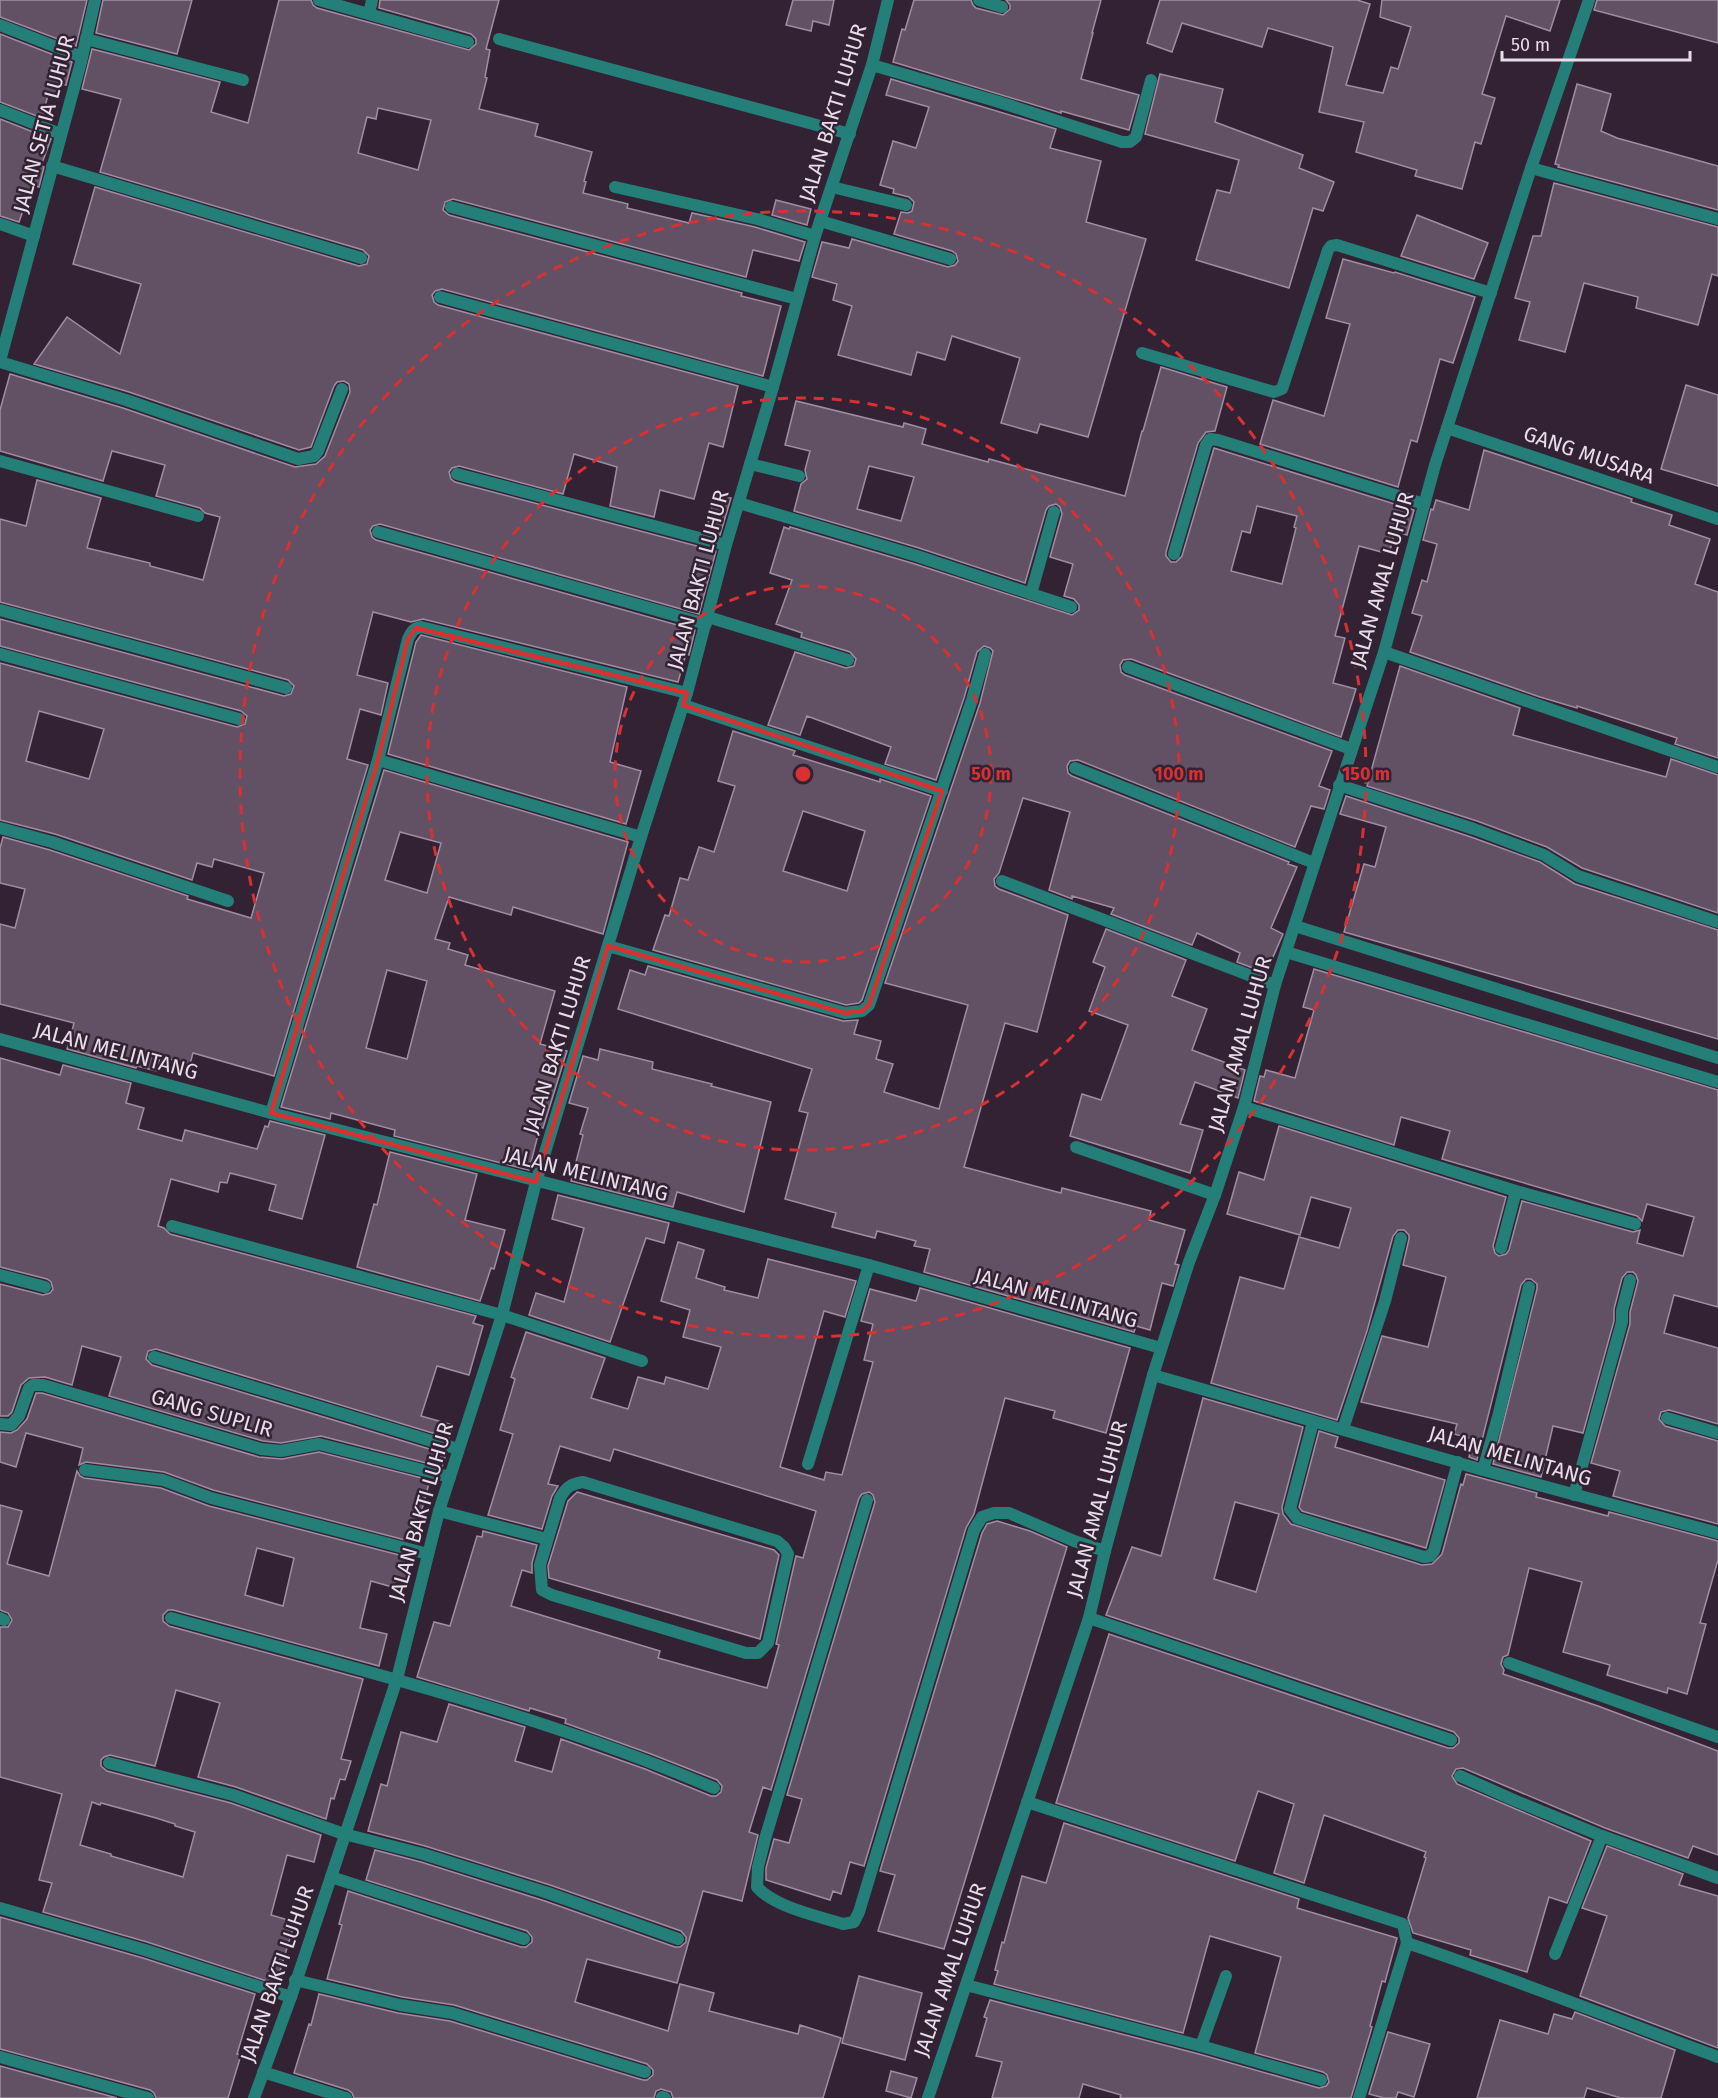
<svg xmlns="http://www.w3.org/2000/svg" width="1718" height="2098" font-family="'Fira Sans',sans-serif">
<rect width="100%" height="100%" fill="#322234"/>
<g fill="#625164" stroke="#a08da3" stroke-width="1.5" fill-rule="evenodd">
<path d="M0 0H87L76 46 0 17Z"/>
<path d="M103 0H192L177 54 96 33Z"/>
<path d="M279 0H311L313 5 317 8 469 50 476 44V39L471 34 379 8 380 0H499L486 49 490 50 485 77 487 78 479 109 538 124 535 136 592 152 584 181 586 182 583 193 628 204 627 208 689 223 692 213 755 227 805 242 799 261 753 250 746 277 453 199 445 202 443 210 449 215 742 293 741 296 781 306 763 376 442 289 435 291 432 295 434 302 438 305 738 386 723 447 709 443 694 499 660 490 654 517 610 506 617 467 574 454 563 494 459 466 452 468 449 472 451 479 455 482 716 551 699 614 380 524 373 526 370 530 372 537 376 540 695 630 689 655 686 654 678 682 423 619 411 622 373 612 357 675 388 683 381 715 360 709 347 759 368 765 274 1076 193 1053 190 1064 160 1057 157 1071 137 1066 136 1068 67 1049 74 1023 0 1004V924L15 928 25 889 0 883V848L3 837 50 850 188 896 187 899 251 918 264 873 214 859 212 867 197 863 192 880 55 834 0 820V663L237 727 245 724 247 716 241 711 0 646V619L284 696 291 694 294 686 288 680 0 602V519L26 526 37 480 101 498 87 548 150 563V566L203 580 220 517 205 513 200 508 156 496 165 465 112 451 103 481 0 451V410L10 374 123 408 295 467 316 464 325 456 350 392 349 384 344 381 337 382 334 386 311 447 299 450 129 392 34 364 67 317 120 354 141 284 73 264 95 187 359 266 367 264 369 256 363 250 100 172 121 99 82 89 92 49 220 82 211 112 248 123ZM378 108 431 120 418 170 358 153 367 117 376 119ZM39 711 104 729 89 779 26 761Z"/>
<path d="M793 0H834L829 25 813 21 811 31 786 25Z"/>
<path d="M914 0H971L973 5 976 8 1003 15 1010 9V5L1006 0H1101L1092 33H1093L1081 79 1139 95 1129 130 1061 111V113L893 62 902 29 905 30Z"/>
<path d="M1160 0H1357L1370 4 1346 85 1383 93 1391 67 1398 69 1411 27 1380 17 1382 0H1560L1550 31 1506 16 1482 94 1495 98 1481 144 1475 142 1462 189 1415 176 1417 170 1356 152 1364 122 1319 112 1333 47 1268 28 1262 47 1182 23 1172 52 1147 43Z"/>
<path d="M1597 0H1718V43L1594 10Z"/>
<path d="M0 34 72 62 66 85 62 84 58 98 48 95 42 118 0 102Z"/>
<path d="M1160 74 1223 89 1215 122 1303 155 1299 168 1334 182 1323 211 1313 208 1289 288 1196 260 1217 190 1230 193 1239 160 1145 134Z"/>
<path d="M891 79 1056 129 1050 148 1101 161 1086 222 1146 239 1088 437 1040 424 1037 433 1001 423 1020 358 952 336 945 360 917 352 911 375 838 355 852 306 833 300 837 284 812 277 822 242 849 248 852 239 948 267 955 265 958 261 956 254 952 251 894 234 901 212 908 213 912 211 914 202 909 197 893 193 894 189 880 185 893 141 916 148 929 107 886 95Z"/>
<path d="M1577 84 1611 94 1601 131 1617 138 1718 166V210L1558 167 1559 165 1555 164Z"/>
<path d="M0 119 51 139 41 166 44 167 39 187 32 185 19 222 0 216Z"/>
<path d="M1554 183 1718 227V276L1712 274 1698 325 1636 308 1638 297 1584 283 1565 352 1519 340 1530 302 1515 298 1533 236H1541Z"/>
<path d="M776 200 811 209 807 225 772 215Z"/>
<path d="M1417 215 1488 243 1474 279 1401 256Z"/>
<path d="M1343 259 1394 273 1395 272 1475 297 1453 363 1440 359 1417 442 1411 440 1398 487 1260 444 1273 400 1324 416 1350 324 1326 318Z"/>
<path d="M1161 367 1227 387 1215 431 1206 432 1198 443 1166 552V556L1171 562H1176L1182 556 1214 448 1414 510 1407 535 1395 531 1389 554 1359 546 1335 636 1345 638 1333 683 1356 689 1341 737 1131 659 1123 660 1120 665 1121 672 1125 675 1332 751 1319 786 1330 790 1324 809 1311 806 1295 847 1078 760 1070 761 1067 766 1068 773 1072 776 1289 862 1288 864 1297 867 1271 928 1283 934 1266 973 1237 962 1240 953 1197 933 1192 945 1111 914 1114 908 1072 896V899L1049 890 1070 812 1023 798 999 873 994 879 995 886 999 889 1068 915 1037 1032 1005 1023 964 1167 1061 1193 1062 1188 1151 1211 1149 1220 1185 1230 1175 1264 1179 1265 1173 1286 1162 1283 1150 1330 1136 1326 1134 1332 924 1272 930 1249 914 1246 916 1241 877 1231 875 1238 832 1227 836 1213 785 1199 808 1113 799 1111 812 1069 618 1009 630 970 645 975 648 966 843 1021 858 1020 854 1034 881 1041 876 1059 893 1064 884 1092 939 1109 968 1005 885 983 980 703 993 651 990 648 984 646 977 652 964 698 936 780 885 764 891 747 807 716 800 735 768 725 795 652 846 668 854 666 856 659 850 652 801 637 802 633 776 624 792 580 770 573 784 527 789 529 790 527 915 564 1072 615 1079 610V605L1074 599 1064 596 1073 564 1050 557 1062 514 1060 507 1056 504 1049 506 1046 510 1025 583 919 548 794 511 801 484 807 479 805 470 810 451 785 445 796 401 903 427 904 423 926 429 922 444 988 462 989 459 1125 496 1142 431H1143ZM869 466 914 477 901 521 857 509ZM1257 506 1297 516 1294 527 1296 528 1282 584 1231 571 1242 531 1250 533Z"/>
<path d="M1686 385 1718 395V486L1661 469Z"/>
<path d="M1484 450 1632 499 1631 502 1672 515 1669 525 1710 539 1695 584 1718 592V758L1675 744 1677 738 1577 706V708L1540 697 1410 652 1422 616 1412 613 1422 580 1427 582 1437 544 1423 540 1431 509 1433 510 1436 500 1469 510Z"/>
<path d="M715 494 731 498 720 535 706 531Z"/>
<path d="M421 635 627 687 610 762 641 771 626 824 388 754 416 642Z"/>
<path d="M1400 666 1520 708 1513 735 1666 777 1671 759 1718 775V913L1582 868 1547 847 1477 821 1367 786Z"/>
<path d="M733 731 795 751 793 755 880 782V779L931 796 862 1000 859 1003 846 1005 653 950 665 915 669 916 680 878 688 880 699 847 714 852 735 786 718 781ZM803 811 865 831 847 891 783 871Z"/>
<path d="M384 770 628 842 603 934 513 907 511 915 449 897 435 939 450 943 448 949 468 955 465 965 555 991 540 1044 567 1051 543 1128 540 1127 529 1170 394 1136 395 1130 331 1113 330 1119 281 1107ZM400 832 441 843 427 893 385 880ZM387 970 427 981 407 1059 366 1048Z"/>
<path d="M1346 796 1471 837 1540 862 1575 884 1718 930V1039L1344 932 1364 864 1375 867 1386 827 1340 814Z"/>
<path d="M1106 929 1186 960 1172 996 1207 1009 1192 1050 1245 1070 1238 1098 1195 1082 1180 1124 1203 1130 1190 1173 1070 1136 1082 1094 1101 1100 1128 1025 1089 1011 1105 967 1093 962Z"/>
<path d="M1314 969 1718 1090V1307L1674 1295 1664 1333 1718 1348V1424L1669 1410 1661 1412 1659 1419 1665 1426 1718 1441V1524L1613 1496 1620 1471 1591 1463 1630 1324V1312L1638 1281 1636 1275 1633 1272H1627L1622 1278 1614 1309V1321L1583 1433 1553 1426 1541 1477 1493 1464 1537 1289V1284L1531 1279H1526L1521 1285 1477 1460 1469 1457 1473 1439 1454 1434 1457 1424 1361 1402 1382 1336 1428 1347 1446 1277 1403 1265 1409 1239V1235L1404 1230H1398L1393 1236 1367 1331 1337 1420 1211 1383 1240 1277 1284 1289 1299 1237 1339 1248 1351 1208 1311 1197 1300 1235 1227 1214 1239 1172 1264 1180 1279 1126 1506 1197 1493 1246 1495 1253 1499 1256 1506 1254 1509 1250 1522 1201 1633 1232 1640 1230 1637 1243 1683 1256 1694 1217 1647 1204 1642 1221 1637 1216 1442 1159 1450 1131 1401 1117 1394 1145 1254 1101 1260 1076 1264 1077 1266 1070 1295 1078 1314 1010 1303 1007Z"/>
<path d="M600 1049 653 1062 652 1069 712 1084 711 1086 771 1102 744 1212 677 1192 673 1207 571 1181 583 1135 580 1134 588 1108 569 1103 583 1056 598 1060Z"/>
<path d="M0 1058 60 1075 63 1065 131 1083 126 1103 144 1108 138 1129 182 1141 185 1130 257 1149 265 1126 268 1127 270 1121 325 1135 302 1219 269 1210 276 1185 230 1173 227 1183 220 1182 218 1192 171 1179 158 1226 164 1228 170 1234 476 1316 473 1323 483 1326 469 1375 437 1366 421 1416 453 1425 449 1438 156 1349 148 1351 146 1359 152 1365 446 1454 442 1467 321 1436 281 1443 263 1441 109 1396 121 1357 82 1346 72 1385 45 1377 29 1378 21 1385 12 1412 8 1416H0V1284L43 1295 50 1293 53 1289 51 1282 47 1279 0 1267Z"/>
<path d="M390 1152 477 1174 465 1220 505 1230 494 1269 491 1268 480 1301 357 1267 374 1204 377 1205Z"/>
<path d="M558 1195 669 1223 664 1243 646 1238 610 1342 529 1315 536 1293 564 1302 584 1228 552 1219Z"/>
<path d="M678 1242 704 1250 696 1278 725 1287 724 1290 758 1298 768 1259 856 1281 845 1317 824 1311 780 1467 824 1480 826 1472 842 1475 873 1362 864 1360 873 1324 861 1321 870 1289 916 1301 920 1288 1130 1348 1106 1433 1053 1418 1055 1411 1005 1398 974 1514 966 1528 864 1866 850 1862 841 1894 833 1891 830 1900 766 1880V1868L774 1839 789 1843 802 1799 787 1795 875 1502 873 1495 869 1492 862 1494 859 1498 771 1790 763 1787 749 1832 758 1835 742 1901 703 1891 677 1983 587 1959 575 2002 668 2031 680 1984 714 1993 709 2011 798 2034 800 2025 841 2038 823 2098H673L671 2092 661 2089 656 2091 654 2098H354L352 2093 348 2090 294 2073 309 2024 311 2025 319 1994 398 2013 450 2021 643 2080H647L653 2075V2070L647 2064 454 2005 402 1997 327 1979 342 1925 339 1924 348 1891 521 1947H526L532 1942V1937L527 1931 366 1880 375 1850 421 1862 545 1901 675 1947H680L686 1942V1937L681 1931 550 1885 425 1846 368 1831 381 1784 387 1786 401 1732 437 1742 449 1704 525 1727 515 1761 552 1772 561 1739 645 1769 711 1796H716L721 1792 722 1786 717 1780 651 1754 565 1723 566 1719 530 1708 529 1711 417 1677 434 1622 450 1626 477 1536 482 1537 483 1531 537 1545 532 1563V1573L522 1570 511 1606 660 1651 658 1658 767 1688 779 1645 776 1644 796 1556 803 1558 816 1511 614 1449 610 1461 560 1446 548 1484 558 1486 552 1496 542 1529 488 1515 513 1434 500 1430 515 1379 511 1377 526 1332 605 1358 591 1398 628 1409 638 1377 664 1384 666 1377 708 1389 721 1347 683 1337 690 1310 661 1301Z"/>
<path d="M36 1393H42L259 1457 282 1459 319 1452 430 1480 413 1542 213 1490 164 1472 86 1462 79 1465 83 1448 26 1433 16 1467 0 1462V1432L11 1433 17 1430 27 1419Z"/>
<path d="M1203 1398 1303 1427 1282 1507 1283 1514 1291 1524 1422 1565 1432 1564 1442 1554 1461 1484 1463 1485 1466 1474 1537 1493 1536 1497 1608 1516 1609 1512 1718 1541V1560L1700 1623 1706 1624 1687 1694 1668 1688 1667 1693 1607 1675 1610 1665 1563 1652 1582 1582 1529 1568 1508 1655 1503 1657 1501 1664 1504 1670 1503 1674 1598 1706 1718 1751V1855L1693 1846 1688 1858 1605 1828 1463 1768 1456 1769 1452 1776 1457 1784 1591 1841 1567 1903 1549 1897 1527 1972 1470 1955 1471 1950 1413 1933 1408 1918 1426 1858 1424 1857 1426 1852 1324 1815 1304 1883 1274 1873 1294 1804 1258 1791 1235 1861 1056 1803 1109 1634 1448 1748H1453L1459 1743V1738L1454 1732 1106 1615 1132 1547 1161 1556ZM1235 1502 1279 1514 1256 1592 1214 1579Z"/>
<path d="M1319 1431 1338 1437 1335 1447 1445 1480 1426 1548 1302 1511 1299 1507Z"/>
<path d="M77 1471 80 1476 84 1478 161 1488 209 1506 411 1558 403 1590 371 1581 360 1628 387 1634 379 1666 173 1610H168L163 1615V1621L169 1626 363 1679 341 1759 351 1761 345 1780 340 1779 334 1799 331 1798 326 1819 236 1787 198 1777 220 1703 176 1690 155 1766 110 1755 104 1757 101 1760V1766L107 1771 231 1803 321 1835 314 1862 287 1855 271 1915 295 1922 276 1984 147 1942 43 1912 52 1883 39 1880 62 1794 0 1777V1627H8L12 1620 8 1613 0 1610V1505L22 1511 7 1564 49 1576ZM257 1548 294 1558 283 1606 245 1595ZM92 1802 100 1805 101 1803 156 1818 175 1824V1826L195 1832 183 1877 111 1856V1854L80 1845Z"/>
<path d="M577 1492 774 1550 779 1555 760 1639 549 1578 548 1566 568 1501Z"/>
<path d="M997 1521 1030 1531 1067 1547 944 1949 878 1931 895 1875 880 1871 982 1533 987 1524Z"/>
<path d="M1064 1823 1299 1899 1297 1908 1397 1938 1385 1982 1382 1981 1370 2026 1372 2027 1351 2098H1120L1121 2095 1083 2084 1079 2098H992L1002 2062 976 2056 987 2018 984 2017 990 2000 1199 2054 1319 2088 1326 2086 1329 2082 1327 2075 1323 2072 1255 2053 1281 1957 1210 1936 1183 2033 994 1984 998 1971 995 1970 1002 1942 1004 1943 1022 1876 1046 1883Z"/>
<path d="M1607 1846 1683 1874 1679 1885 1718 1896V2048L1580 1996 1607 1916 1582 1908Z"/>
<path d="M0 1917 143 1958 255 1994 237 2054 241 2055 228 2098H156L154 2093 150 2090 0 2049Z"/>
<path d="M859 1976 922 1993 905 2060 842 2043Z"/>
<path d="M1575 2012 1675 2050 1661 2098H1621L1587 2088 1584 2098H1477L1500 2020 1548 2034 1554 2014 1572 2019Z"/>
<path d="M1388 2032 1430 2044 1414 2097 1398 2092 1396 2098H1384L1369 2094Z"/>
<path d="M0 2066 117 2098H0Z"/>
<path d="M891 2071 917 2078 911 2098 886 2091Z"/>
</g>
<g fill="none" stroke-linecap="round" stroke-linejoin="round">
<g stroke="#237f78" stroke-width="12">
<path d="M750 464 799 476"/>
<path d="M1076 1147 1215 1195"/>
</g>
<g stroke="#237f78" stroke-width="12">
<path d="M319 0 468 42"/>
<path d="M979 0 1002 7"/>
<path d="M369 14 372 0"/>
<path d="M0 25 82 57"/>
<path d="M86 39 243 80"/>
<path d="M499 39 850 134"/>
<path d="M872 65 999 102 1122 142H1130L1136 137 1151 80"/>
<path d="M0 110 61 134"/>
<path d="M52 166 361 258"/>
<path d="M1531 168 1718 219"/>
<path d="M615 187 757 219 815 236"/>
<path d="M832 187 906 205"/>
<path d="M451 207 797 299"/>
<path d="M820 221 950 259"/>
<path d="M0 224 34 236"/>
<path d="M440 297 773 387"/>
<path d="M1142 353 1274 392 1282 389 1328 250 1331 246 1337 245 1491 293"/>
<path d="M0 361 81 62 95 0"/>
<path d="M0 362 126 400 298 459 314 456 318 451 342 389"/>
<path d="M1447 428 1718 519"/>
<path d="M0 461 198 516"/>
<path d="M457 474 726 545"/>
<path d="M739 503 917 556 1071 607"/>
<path d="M378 532 706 624"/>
<path d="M1174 554 1206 445 1210 439 1218 440 1424 504"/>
<path d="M1031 594 1054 512"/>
<path d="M0 610 286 688"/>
<path d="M708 617 848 660"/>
<path d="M1384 652 1718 767"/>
<path d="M0 654 239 719"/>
<path d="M1128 667 1351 749"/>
<path d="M683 705 942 791"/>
<path d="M378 760 641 837"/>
<path d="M1075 768 1314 863"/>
<path d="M1339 785 1474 829 1544 855 1578 876 1718 922"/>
<path d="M0 828 52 842 228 901"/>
<path d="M1002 881 1275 985"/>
<path d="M1295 926 1718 1058"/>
<path d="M608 946 845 1013 862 1011 869 1005 972 700 985 654"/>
<path d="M1286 952 1718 1082"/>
<path d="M0 1039 271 1113 869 1265 1161 1348"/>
<path d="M1244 1107 1516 1191 1635 1224"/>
<path d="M271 1113 378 760 408 639C411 633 413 628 421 627L687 693"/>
<path d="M172 1226 502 1315 642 1361"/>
<path d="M1501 1248 1516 1191"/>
<path d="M0 1275 45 1287"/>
<path d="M154 1357 458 1449"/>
<path d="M1153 1375 1483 1470 1718 1533"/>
<path d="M1667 1418 1718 1433"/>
<path d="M1313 1422 1290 1509 1297 1518 1424 1557 1430 1556 1434 1551 1458 1462"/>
<path d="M0 1424 11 1425 19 1416 29 1388 33 1385H43L261 1449 281 1451 319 1444 450 1477"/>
<path d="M1343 1429 1385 1301 1401 1238"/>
<path d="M808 1464 869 1265"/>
<path d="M85 1470 163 1480 211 1498 428 1554"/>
<path d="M1483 1470 1499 1413 1529 1287"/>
<path d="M583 1482 777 1541 784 1547 788 1554 768 1643 758 1653H746L552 1595 542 1590 540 1565 560 1498C566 1487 571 1484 583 1482Z"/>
<path d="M1574 1495 1622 1322V1311L1630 1280"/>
<path d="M867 1500 765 1839 758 1867 757 1887C774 1907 818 1916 843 1924L854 1922 859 1912 974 1530 982 1517 994 1513H1009L1074 1541 1105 1551"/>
<path d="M439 1511 547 1539"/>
<path d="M0 1618 4 1620"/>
<path d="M171 1618C354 1668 540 1714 714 1788"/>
<path d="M1089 1618 1451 1740"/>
<path d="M1509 1663 1718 1737"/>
<path d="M109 1763 233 1795 344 1834 423 1854 548 1893 678 1939"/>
<path d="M1460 1776 1516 1801 1602 1836 1555 1954"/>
<path d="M1027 1802 1403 1924 1407 1943 1359 2098"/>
<path d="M1602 1836 1718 1878"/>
<path d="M331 1877 524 1939"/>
<path d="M0 1908 145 1950 291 1997"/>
<path d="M1407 1943C1512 1978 1614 2019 1718 2057"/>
<path d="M295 1980 400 2005 452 2013 645 2072"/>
<path d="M966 1985 1201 2046 1321 2080"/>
<path d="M1201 2046 1226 1976"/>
<path d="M0 2057 148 2098"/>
<path d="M263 2072 346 2098"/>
<path d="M662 2097 665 2098"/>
<path d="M254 2098 291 1997 397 1679 439 1511 502 1315 536 1182 641 837 687 693 726 545 773 387 815 236 872 65 888 0"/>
<path d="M928 2098 1089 1618 1105 1551 1153 1375 1189 1262 1215 1195 1244 1107 1275 985 1384 652 1435 465 1531 168 1589 0"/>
</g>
</g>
<path fill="none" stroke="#d73132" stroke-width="4.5" stroke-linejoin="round" d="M416 628 687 693 683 705 942 791 869 1005 862 1011 845 1013 608 946 536 1182 271 1113 378 760 408 639Z"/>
<g fill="none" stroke="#d73132" stroke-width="3" stroke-dasharray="10 8">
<circle cx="803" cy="774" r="188"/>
<circle cx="803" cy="774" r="376"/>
<circle cx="803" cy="774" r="563"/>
</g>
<g text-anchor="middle" stroke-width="5" stroke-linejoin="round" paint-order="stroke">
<g font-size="21" fill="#e8dde9" stroke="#322234">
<text transform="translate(833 113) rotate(-73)" y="7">JALAN BAKTI LUHUR</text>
<text transform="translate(44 124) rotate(-75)" y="7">JALAN SETIA LUHUR</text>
<text transform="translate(1589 455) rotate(19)" y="7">GANG MUSARA</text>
<text transform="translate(698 580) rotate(-75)" y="7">JALAN BAKTI LUHUR</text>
<text transform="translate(1382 580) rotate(-74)" y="7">JALAN AMAL LUHUR</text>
<text transform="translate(1240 1044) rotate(-74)" y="7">JALAN AMAL LUHUR</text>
<text transform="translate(557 1045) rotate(-73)" y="7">JALAN BAKTI LUHUR</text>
<text transform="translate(116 1051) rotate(15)" y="7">JALAN MELINTANG</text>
<text transform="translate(586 1174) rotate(14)" y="7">JALAN MELINTANG</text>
<text transform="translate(1056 1298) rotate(16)" y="7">JALAN MELINTANG</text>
<text transform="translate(212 1413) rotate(16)" y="7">GANG SUPLIR</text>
<text transform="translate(1510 1456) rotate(16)" y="7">JALAN MELINTANG</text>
<text transform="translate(1097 1509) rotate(-75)" y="7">JALAN AMAL LUHUR</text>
<text transform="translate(421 1512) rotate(-74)" y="7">JALAN BAKTI LUHUR</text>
<text transform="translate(950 1970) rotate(-71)" y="7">JALAN AMAL LUHUR</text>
<text transform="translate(277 1974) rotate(-71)" y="7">JALAN BAKTI LUHUR</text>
</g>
</g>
<circle cx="803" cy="774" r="9" fill="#d73132" stroke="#322234" stroke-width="3"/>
<g font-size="18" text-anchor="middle" font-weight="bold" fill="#d73132" stroke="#322234" stroke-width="5" stroke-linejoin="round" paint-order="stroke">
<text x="991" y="780">50 m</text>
<text x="1179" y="780">100 m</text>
<text x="1366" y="780">150 m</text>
</g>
<path d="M1502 51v9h188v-9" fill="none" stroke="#e8dde9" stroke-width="3"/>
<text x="1511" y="51" font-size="18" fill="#e8dde9" stroke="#322234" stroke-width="4.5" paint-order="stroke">50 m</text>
</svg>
